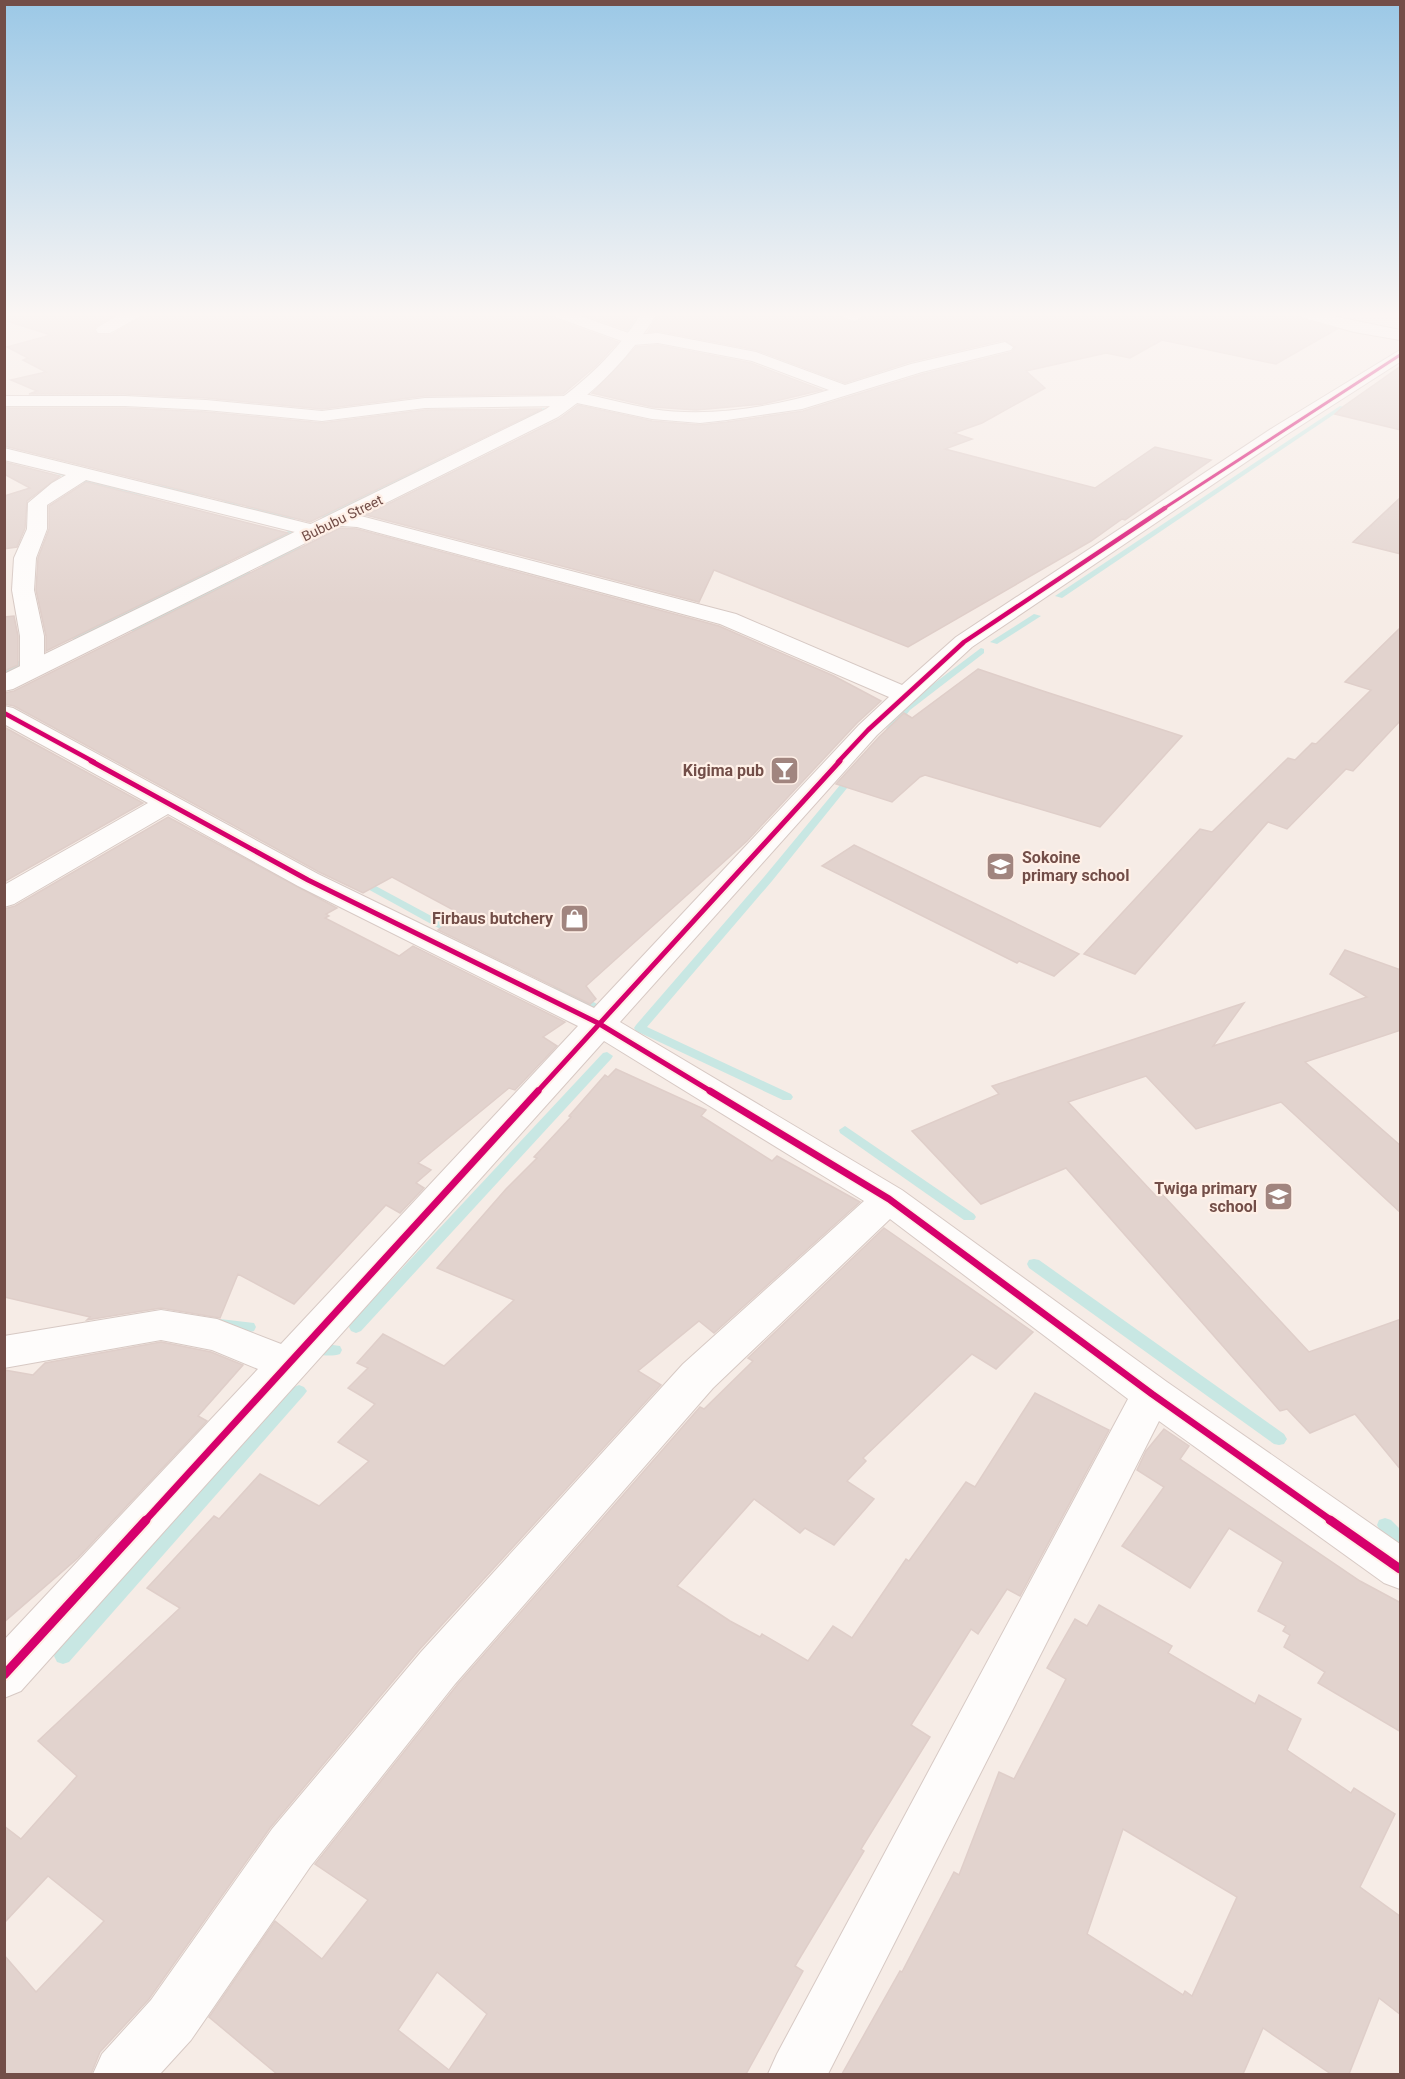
<svg xmlns="http://www.w3.org/2000/svg" width="1405" height="2079" font-family="Roboto,sans-serif">
<rect width="100%" height="100%" fill="#f6ece6"/>
<g fill="none" stroke-linecap="round" stroke-linejoin="round">
<g fill="#c8e7e3" fill-rule="evenodd">
<path d="M637 314H643L631 330H627Z"/>
<path d="M1340 406 1345 407 1062 598 1055 596Z"/>
<path d="M543 408 548 409 519 425 514 424Z"/>
<path d="M445 457 448 459 447 460 327 517 288 519 243 509 247 507 288 515 326 513Z"/>
<path d="M41 465 100 483 150 494 146 496 96 487 39 468V466Z"/>
<path d="M145 483 219 494 243 507 239 509 217 498 148 487H145Z"/>
<path d="M292 529 299 531 253 555 246 553Z"/>
<path d="M298 546 305 548 267 567 260 565Z"/>
<path d="M223 563 230 565 78 640 71 638Z"/>
<path d="M246 571 253 573 136 632 129 630Z"/>
<path d="M1034 614 1041 616 997 644 990 642Z"/>
<path d="M981 648 984 649V653L910 710 894 731H888L886 729 904 706Z"/>
<path d="M27 657 31 660 30 662 4 675V668Z"/>
<path d="M853 772 858 775 856 777 772 881 647 1027 791 1094 793 1097 791 1100H783L636 1031 634 1028 636 1025 764 877 850 773Z"/>
<path d="M359 877 461 932 463 934 457 937 453 936 355 882 354 880Z"/>
<path d="M559 984 601 1006 603 1009 597 1013 593 1012 555 991 553 988Z"/>
<path d="M607 1052 613 1056 611 1059 361 1331 356 1333 351 1331 349 1327 351 1323 603 1053Z"/>
<path d="M845 1126 974 1214 976 1217 974 1220H964L840 1133 839 1130Z"/>
<path d="M1034 1259 1039 1260 1284 1434 1287 1439 1284 1444 1279 1445 1274 1444 1029 1268 1027 1264 1029 1260Z"/>
<path d="M220 1319 254 1323 256 1327 254 1331C243 1334 226 1332 215 1329L213 1325 215 1321Z"/>
<path d="M312 1342 340 1346 342 1350 340 1354C331 1357 316 1355 307 1352L305 1348 307 1344Z"/>
<path d="M299 1385 304 1387 307 1391 304 1395 69 1662 63 1664 57 1662 54 1656 57 1650 294 1387Z"/>
<path d="M1385 1518 1391 1520 1400 1529V1546C1391 1543 1381 1534 1377 1525L1379 1520Z"/>
</g>
</g>
<g fill="#e2d3ce" stroke="#dfcec9" stroke-width="1.5" fill-rule="evenodd">
<path d="M8 314H117L96 326 94 331 98 335H111L146 314H550L554 319 618 342 597 365 563 394 425 396 322 409 206 398 125 394H29L37 391 11 380 46 372 23 360 28 358 7 347 51 335 7 321Z"/>
<path d="M582 314H638L627 330Z"/>
<path d="M659 314H839L843 319 854 323 864 318V314H1296L1300 319 1337 329 1276 364 1162 340 1130 358 1106 353 1026 371 1045 388 982 423 954 433 972 439 945 449 1095 488 1155 447 1211 460 1125 520 1122 519 1091 541 908 647 714 570 699 602 366 515 559 419 578 405 652 421 700 425 727 422 803 411 923 374 1012 352 1015 347 1004 340 910 362 845 383 756 350 658 331 648 332Z"/>
<path d="M658 345 751 363 822 390 763 404 696 410 652 407 592 393 636 347Z"/>
<path d="M1401 366V430L1335 414 1344 406Z"/>
<path d="M4 408H125L206 412 322 423 425 410 542 409 310 522 4 446Z"/>
<path d="M4 462 60 476 27 501 25 528 17 547 4 549V496L30 488 4 474Z"/>
<path d="M86 482 288 533 46 651V636L36 590 38 558 49 529V506Z"/>
<path d="M1401 497V554L1353 542Z"/>
<path d="M340 528 357 529 719 626 834 676 881 701 857 723 747 841 586 986 596 999 590 1004 438 930 461 914 392 877 363 893 319 872 14 706 4 704V693L14 691Z"/>
<path d="M14 616 18 636V665L4 671V617Z"/>
<path d="M1401 627V720L1353 771 1346 769 1287 829 1268 822 1135 974 1084 954 1200 829 1212 832 1288 758 1295 760 1312 743 1316 744 1371 690 1345 682Z"/>
<path d="M978 669 1043 691 1182 736 1100 827 925 775 920 777 892 802 836 784 879 737 904 713 912 718Z"/>
<path d="M4 727 143 803 4 882Z"/>
<path d="M168 817 337 908 326 914 329 916 325 918 399 956 413 946 565 1022 543 1037 557 1046 515 1090 509 1088 418 1163 431 1170 416 1183 424 1188 400 1213 386 1205 294 1304 238 1274 220 1318 161 1308 87 1320 90 1317 4 1297V909L15 906Z"/>
<path d="M854 845 1079 954 1054 976 1019 961 1017 963 822 866Z"/>
<path d="M1345 950 1401 970V1030L1305 1062 1401 1146V1213L1281 1102 1196 1129 1146 1076 1068 1102 1156 1196 1162 1194 1309 1352 1401 1319V1470L1355 1414 1310 1433 1287 1409 1280 1411 1066 1168 981 1204 912 1131 999 1094 992 1086 1244 1003 1213 1046 1367 997 1330 974Z"/>
<path d="M616 1069 706 1110 701 1116 772 1161 777 1156 860 1202 714 1333 699 1321 638 1371 661 1385 419 1650 270 1828 149 1999 100 2052 91 2074H4V1955L36 1992 104 1921 48 1876 4 1923V1826L21 1839 77 1776 38 1741 180 1608 147 1588 214 1516 219 1519 260 1474 319 1506 369 1461 338 1442 375 1404 348 1388 368 1368 357 1363 383 1334 444 1366 514 1300 437 1268 506 1189 537 1158 534 1157 571 1117 569 1116 605 1075 608 1077Z"/>
<path d="M884 1228 1033 1332 996 1369 972 1354 863 1458 866 1461 847 1481 874 1499 834 1545 805 1528 800 1533 754 1499 677 1586 730 1621 760 1637 762 1634 808 1661 833 1626 852 1638 906 1559 909 1561 966 1482 975 1487 1035 1393 1109 1430 1020 1596 1007 1589 978 1634 971 1629 911 1725 930 1737 861 1849 864 1851 795 1966 803 1971 746 2074H277L209 2017 275 1921 322 1959 368 1900 315 1864 457 1685 700 1407 704 1409 753 1361 748 1358ZM437 1972 487 2014 449 2070 398 2030Z"/>
<path d="M161 1342 211 1352 243 1365 198 1416 207 1421 78 1558 4 1622V1370L33 1375 45 1363Z"/>
<path d="M1164 1429 1189 1446 1180 1459 1360 1581 1401 1603V1732L1318 1683 1325 1672 1284 1647 1290 1635 1283 1631 1286 1626 1258 1611 1283 1562 1229 1528 1190 1588 1122 1546 1164 1487 1137 1470 1146 1451Z"/>
<path d="M1099 1605 1172 1646 1168 1653 1255 1704 1259 1695 1301 1719 1287 1750 1351 1793 1354 1788 1395 1814 1360 1887 1401 1917V2015L1379 1998 1349 2074H1331L1263 2028 1243 2074H842L900 1971 902 1972 954 1872 959 1875 999 1772 1014 1779 1066 1679 1047 1668 1075 1619 1087 1626ZM1123 1829 1237 1897 1192 1996 1185 1991 1183 1995 1087 1934Z"/>
</g>
<g fill="none" stroke-linecap="round" stroke-linejoin="round">
<defs>
<g id="street">
<path d="M121 314H144L110 333H98L96 330 98 327Z"/>
<path d="M552 314H575L634 335 658 333 756 352 845 385 911 364 1005 342 1013 347 1011 350 922 372 802 409 727 420 700 423 652 419 577 403 569 406 425 408 322 421 206 410 125 406H4V396H125L206 400 322 411 425 398 567 396 575 392C600 397 626 404 652 409 709 418 773 407 829 390L752 361 658 343 633 345 555 317Z"/>
<path d="M841 314H861L863 316 855 321 844 317Z"/>
<path d="M1298 314H1323L1400 330V340L1354 332 1301 317Z"/>
<path d="M1400 350V362L1286 435 972 647 877 735 620 1022 902 1190 1167 1382 1400 1544V1589L1384 1583 1159 1421 828 2074H768L777 2054 1128 1399 890 1219 713 1388 455 1684 310 1867 191 2040 160 2074H93L102 2054 151 2000 272 1829 421 1652 683 1364 864 1201 604 1041 21 1691 4 1698V1640L258 1369 212 1350 161 1340 4 1368V1336L161 1310 217 1319 281 1344 578 1026 298 886 168 814 14 904 4 907V885L148 803 4 724V706L13 708 318 874 594 1008 859 725 889 697 720 624 357 527 327 525 324 521 327 517 357 515 736 614 902 685 956 637 1274 427Z"/>
<path d="M4 448 322 527 325 531 322 535 315 537 86 480 47 505V529L36 558 34 590 44 636V669L41 674 32 676 23 674 20 669V636L12 590 14 558 27 529 28 503 52 483 66 475 4 460Z"/>
</g>
<path id="secondary" d="M641 314H657C630 356 599 389 558 417L13 689 4 691V674L546 409C584 383 616 353 641 314Z"/>
</defs>
<use href="#street" stroke="#d7c9c4" stroke-width="2"/>
<use href="#secondary" stroke="#d6c8c3" stroke-width="2"/>
<use href="#street" fill="#fefcfb" fill-rule="evenodd"/>
<use href="#secondary" fill="#fefcfb" fill-rule="evenodd"/>
<defs>
<path id="cycleway-far4" d="M1163 509 1400 355"/>
<g id="cycleway-far3">
<path d="M4 713 94 762"/>
<path d="M838 762 868 730 964 642 1165 508"/>
</g>
<g id="cycleway-far2">
<path d="M91 761 308 880 598 1023 712 1092"/>
<path d="M537 1092 840 761"/>
</g>
<g id="cycleway-far1">
<path d="M710 1091 889 1199 1152 1394 1332 1521"/>
<path d="M145 1521 538 1091"/>
</g>
<g id="cycleway">
<path d="M1330 1520 1400 1569"/>
<path d="M4 1675 146 1520"/>
</g>
</defs>
<use href="#cycleway-far4" stroke="#fff0e7" stroke-width="5"/>
<use href="#cycleway-far3" stroke="#fff0e7" stroke-width="7"/>
<use href="#cycleway-far2" stroke="#fff0e7" stroke-width="9"/>
<use href="#cycleway-far1" stroke="#fff0e7" stroke-width="10"/>
<use href="#cycleway" stroke="#fff0e7" stroke-width="13"/>
<use href="#cycleway-far4" stroke="#d6006c" stroke-width="3"/>
<use href="#cycleway-far3" stroke="#d6006c" stroke-width="4.5"/>
<use href="#cycleway-far2" stroke="#d6006c" stroke-width="5"/>
<use href="#cycleway-far1" stroke="#d6006c" stroke-width="7"/>
<use href="#cycleway" stroke="#d6006c" stroke-width="9"/>
</g>
<linearGradient id="sky" x2="0" y2="1"><stop stop-color="#9bc8e6"/><stop offset="0.52" stop-color="#fbf6f4"/><stop offset="1" stop-color="#fbf6f4" stop-opacity="0"/></linearGradient>
<rect width="1405" height="605" fill="url(#sky)"/>
<defs>
<symbol id="bar-square" viewBox="-11 -11 22 22"><rect x="-9" y="-9" width="18" height="18" rx="4" fill="#a1857f" stroke="#fff0e7"/><path d="M-6-5H6L.8 .8V4.5H3.5V6h-7V4.5H-.8V.8Z" fill="#fff"/></symbol>
<symbol id="school-square" viewBox="-11 -11 22 22"><rect x="-9" y="-9" width="18" height="18" rx="4" fill="#a1857f" stroke="#fff0e7"/><path d="M0-5L7-2L0 1L-7-2ZM-4 1L0 2.5L4 1V4Q0 6-4 4Z" fill="#fff"/></symbol>
<symbol id="shop-square" viewBox="-11 -11 22 22"><rect x="-9" y="-9" width="18" height="18" rx="4" fill="#a1857f" stroke="#fff0e7"/><path d="M-5-2.5h2.3a2.7 3.5 0 0 1 5.4 0H5L5.5 6h-11ZM-1.5-2.5h3a1.5 2.3 0 0 0-3 0Z" fill="#fff"/></symbol>
</defs>
<g fill-rule="evenodd">
<use href="#bar-square" x="768" y="754" width="33" height="33"/>
<use href="#school-square" x="984" y="850" width="33" height="33"/>
<use href="#shop-square" x="558" y="902" width="33" height="33"/>
<use href="#school-square" x="1262" y="1180" width="33" height="33"/>
</g>
<g text-anchor="middle" stroke-width="4.5" stroke-linejoin="round" paint-order="stroke">
<g font-size="14" fill="#734e48" stroke="#fff0e7">
<text transform="translate(342 518) rotate(-26)" y="5">Bububu Street</text>
</g>
<g font-size="16" font-weight="bold" fill="#734e48" stroke="#fff0e7" text-anchor="end">
<text x="764" y="776">Kigima pub</text>
<text x="1022" y="863" text-anchor="start">Sokoine<tspan x="1022" dy="18">primary school</tspan></text>
<text x="553" y="924">Firbaus butchery</text>
<text x="1257" y="1194">Twiga primary<tspan x="1257" dy="18">school</tspan></text>
</g>
</g>
<rect width="1405" height="2079" fill="none" stroke="#734e48" stroke-width="12"/>
</svg>
